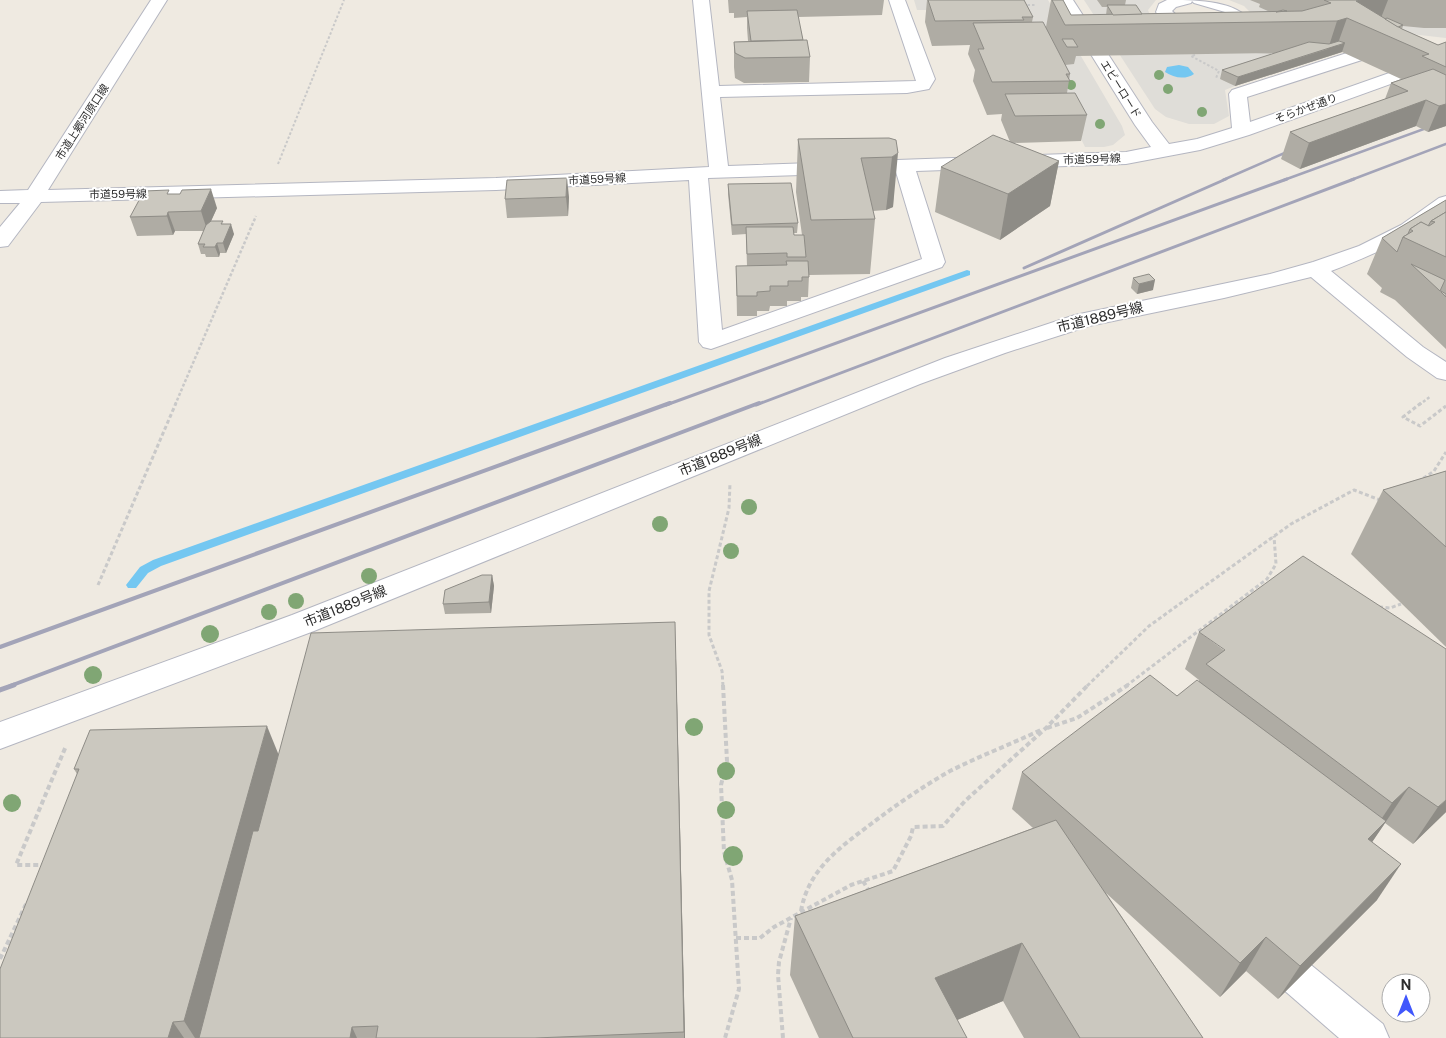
<svg xmlns="http://www.w3.org/2000/svg" width="1446" height="1038" font-family="'Public Sans','Noto Sans JP',sans-serif">
<rect width="100%" height="100%" fill="#efeae1"/>
<g fill="#dfddd8">
<path d="M914 0H1048L1122 126 1125 135 1113 145 1104 147H1085L1018 10H917Z"/>
<path d="M1084 0H1156L1148 10 1150 15 1256 18 1244 6 1229 0H1289L1446 18V38L1402 33 1235 86 1225 90 1229 116 1214 124H1189L1166 117 1155 109Z"/>
</g>
<path fill="#74c7f1" d="M1179 65 1188 67 1194 74C1185 80 1174 78 1165 72L1167 67Z"/>
<g fill="none" stroke-linecap="round" stroke-linejoin="round">
<path fill="#74c7f1" fill-rule="evenodd" d="M967 270 970 271V275L161 566 148 573 136 588H128L126 585 140 567 153 560Z"/>
<defs>
<g id="minor">
<path d="M151 0H167L48 190 496 178 709 167 693 0H709L719 86 916 81 889 0H905L935 79 929 89 907 93 720 97 728 166 1126 152 1151 147 1135 125 1057 0H1073L1152 122 1169 144 1197 139 1232 128 1229 94 1232 90 1381 42H1393L1395 46 1393 50 1247 97 1250 122 1446 53V64L1249 135 1200 150 1126 164 916 171 945 262 942 267 711 349 703 347 699 342 689 180 496 190 41 202 8 246 0 247V227L20 203H0V191L28 190ZM896 172 922 259 722 330 708 178Z"/>
<path d="M1167 0C1193 0 1231 0 1248 18L1244 26C1215 39 1175 40 1156 12L1159 4ZM1192 1 1194 3 1225 12 1231 20C1212 28 1187 28 1172 11L1176 7 1191 3Z"/>
<path d="M1446 196V212C1410 238 1373 255 1331 271L1423 347 1446 362V380L1437 378 1407 357 1311 277 1224 298 1089 326 1005 353 920 384 314 631 0 749V722L292 615 945 358 1075 315 1270 274 1313 262 1359 246 1401 225 1439 198Z"/>
<path d="M1298 960 1311 965 1383 1024 1389 1038H1339L1285 991 1279 978 1285 965Z"/>
</g>
</defs>
<use href="#minor" stroke="#b4b6c1" stroke-width="2"/>
<g stroke="#c9c9c9" stroke-width="2" stroke-dasharray="2.5 2" stroke-linecap="butt">
<path d="M1023 5H1035"/>
<path d="M1195 55 1191 56 1219 71 1216 78"/>
<path d="M278 164 344 0"/>
</g>
<g stroke="#c9c9c9" stroke-width="2.5" stroke-dasharray="3 2" stroke-linecap="butt">
<path d="M175 405 256 216"/>
<path d="M1419 405 1431 396"/>
</g>
<g stroke="#c9c9c9" stroke-width="3" stroke-dasharray="4 2.5" stroke-linecap="butt">
<path d="M1421 403 1403 417 1420 426 1446 406"/>
<path d="M1418 482 1434 471 1446 452"/>
<path d="M98 585 176 403"/>
<path d="M1379 607 1390 608 1401 604"/>
<path d="M723 686 722 671 709 635V591L729 508 730 483"/>
<path d="M1087 686 1149 626 1291 524 1354 490 1380 500"/>
<path d="M1126 686 1267 579 1276 564 1274 536"/>
</g>
<g stroke="#c9c9c9" stroke-width="4" stroke-dasharray="5 3" stroke-linecap="butt">
<path d="M723 685 727 761 721 785 724 852 732 880 739 989 725 1038"/>
<path d="M1047 728 1077 718 1128 685"/>
<path d="M43 867 44 865H16L66 746"/>
<path d="M863 881 869 891"/>
<path d="M801 911C808 870 839 848 871 824 896 805 922 787 950 771 980 756 1011 744 1041 730"/>
<path d="M736 938H760L774 927 851 885 893 871 911 836 913 827 943 826 965 801 1046 728 1088 685"/>
<path d="M0 959 26 904"/>
<path d="M783 1038 778 975 779 962 791 918"/>
</g>
<use href="#minor" fill="#fff" fill-rule="evenodd"/>
<g stroke="#a3a4b8" stroke-width="2.5">
<path d="M1223 180 1296 148"/>
<path d="M1284 180 1446 121"/>
<path d="M1351 180 1446 144"/>
</g>
<g stroke="#a3a4b8" stroke-width="3">
<path d="M1024 268 1226 179"/>
<path d="M666 405 1287 179"/>
<path d="M756 405 1354 179"/>
</g>
<g stroke="#a3a4b8" stroke-width="4">
<path d="M0 647 670 403"/>
<path d="M10 686 759 403"/>
</g>
<path stroke="#a3a4b8" stroke-width="5" d="M0 690 14 685"/>
</g>
<g fill="#80a674">
<circle cx="1159" cy="75" r="5"/>
<circle cx="1071" cy="85" r="5"/>
<circle cx="1168" cy="89" r="5"/>
<circle cx="1202" cy="112" r="5"/>
<circle cx="1100" cy="124" r="5"/>
<circle cx="749" cy="507" r="8"/>
<circle cx="660" cy="524" r="8"/>
<circle cx="731" cy="551" r="8"/>
<circle cx="369" cy="576" r="8"/>
<circle cx="296" cy="601" r="8"/>
<circle cx="269" cy="612" r="8"/>
<circle cx="210" cy="634" r="9"/>
<circle cx="93" cy="675" r="9"/>
<circle cx="694" cy="727" r="9"/>
<circle cx="726" cy="771" r="9"/>
<circle cx="12" cy="803" r="9"/>
<circle cx="726" cy="810" r="9"/>
<circle cx="733" cy="856" r="10"/>
</g>
<g fill="#afaca4">
<path d="M728 0H884L882 15 798 17 803 40 810 57 809 82 744 83 735 78 734 67V42L748 41 747 28V17L734 18V13H729Z"/>
<path d="M927 0H1024L1033 17 1032 22 1046 27 1051 0H1063L1071 15H1106L1107 7H1102L1097 0H1126L1125 5 1142 14 1270 12 1259 7 1260 4 1250 0H1446V28H1424L1403 26 1402 29 1438 45 1446 42V126L1428 132 1416 126 1300 169 1281 159 1290 132 1385 99 1391 83 1401 79 1342 52 1235 86 1220 79 1222 70 1275 53 1076 56 1074 64 1065 65 1070 74 1067 93 1087 115 1081 141 1013 143 1059 161 1050 206 1000 240 935 212 941 167 1010 142 1001 120 1002 114 987 115 973 81 975 70 968 54 970 45 932 46 925 22Z"/>
<path d="M798 139 896 140 893 207 886 210 873 211 875 219 870 274 809 275 808 297H801V301H787V306H770L769 311H757V316H737L736 266H747L746 234 732 235 728 194V184L798 223 797 233H794V235H802L796 192Z"/>
<path d="M171 194 217 208 211 221 224 224 234 234 226 253H220L219 257H206L205 254H201L198 244 204 231H175L173 235 137 236 130 217Z"/>
<path d="M569 197 568 216 507 218 505 199Z"/>
<path d="M1446 200V349L1395 300 1380 292 1382 288 1367 274 1382 238Z"/>
<path d="M1133 278 1153 290 1137 294 1131 288Z"/>
<path d="M1446 471V647L1351 554 1383 490Z"/>
<path d="M492 575 494 586 491 613 445 614 443 604Z"/>
<path d="M1199 632 1446 812 1413 844 1385 823 1383 826 1372 842 1377 900 1278 999 1246 971 1220 997 1106 893 1203 1038H1024L1003 1001 957 1020 967 1038H819L790 975 795 916 1033 828 1012 809 1022 772 1177 696 1199 681V680L1185 669Z"/>
<path d="M676 659 685 1038H0L77 774 74 769 279 755Z"/>
</g>
<g fill="#8e8c86">
<path d="M1361 0H1388L1379 23 1356 1Z"/>
<path d="M1347 18 1337 46 1345 43 1342 52 1235 86 1238 77 1328 49 1337 21Z"/>
<path d="M1426 100 1416 126 1300 169 1309 143Z"/>
<path d="M1446 104V126L1428 132 1439 106Z"/>
<path d="M898 153 893 207 886 210 892 157Z"/>
<path d="M1059 161 1050 206 1000 240 1008 194Z"/>
<path d="M567 178 569 197 568 216 566 197Z"/>
<path d="M211 189 217 208 207 230 201 211Z"/>
<path d="M168 212 175 231 173 235 167 216Z"/>
<path d="M231 224 234 234 226 253 223 243Z"/>
<path d="M217 243 220 253 219 257 215 247Z"/>
<path d="M1155 280 1153 290 1137 294 1139 284Z"/>
<path d="M492 575 494 586 491 613 489 602Z"/>
<path d="M675 622 676 659 685 1038H684V1032Z"/>
<path d="M267 726 282 763 209 1038H195L184 1021Z"/>
<path d="M1409 787 1383 826 1362 857 1368 839 1392 803Z"/>
<path d="M1446 800V812L1413 844 1438 807Z"/>
<path d="M1401 864 1377 900 1278 999 1300 966Z"/>
<path d="M1266 937 1246 971 1220 997 1240 963Z"/>
<path d="M1022 943 1003 1001 921 1035 935 978Z"/>
<path d="M173 1022 184 1038H168Z"/>
<path d="M352 1027 357 1038H350Z"/>
</g>
<g fill="#cbc8bf" stroke="#8e8c86">
<path d="M928 0H1024L1033 17H1022L1024 20 935 21Z"/>
<path d="M1052 0H1063L1071 15 1302 11 1331 3 1324 0H1361L1356 1 1402 29 1438 45 1446 42V67L1422 56 1429 54 1347 18 1337 21 1065 25Z"/>
<path d="M1107 5H1136L1142 14 1113 15Z"/>
<path d="M797 10 803 40 751 41 747 11Z"/>
<path d="M1283 10 1287 11 1276 12Z"/>
<path d="M1387 18 1403 25 1398 27 1385 19Z"/>
<path d="M1043 22 1070 74H1066L1070 81 992 82 978 49H984L973 23Z"/>
<path d="M1062 39H1073L1078 47H1067Z"/>
<path d="M807 40 810 57 745 58 735 53 734 42Z"/>
<path d="M1339 41 1345 43 1238 77 1222 70 1309 42 1329 44Z"/>
<path d="M1433 69 1446 75V104L1439 106 1426 100 1309 143 1290 132 1408 91 1391 83Z"/>
<path d="M1075 93 1087 115 1015 116 1005 94Z"/>
<path d="M993 135 1059 161 1008 194 941 167Z"/>
<path d="M889 138 896 140 898 153 892 157 861 158 875 219 811 220 798 139Z"/>
<path d="M567 178 566 197 505 199 507 180Z"/>
<path d="M791 183 798 223 732 225 728 184Z"/>
<path d="M211 189 201 211 168 212 167 216 130 217 144 191 169 190 167 194H180L182 190Z"/>
<path d="M1446 200V212L1431 221 1428 226 1421 222 1410 229 1408 234 1403 237 1397 252 1382 238Z"/>
<path d="M1446 212V257L1403 237 1413 231 1410 229 1421 222 1429 226 1435 222 1431 221Z"/>
<path d="M211 221H223L221 224H231L223 243H217L215 247H203L205 244H198L206 225Z"/>
<path d="M746 227H793L794 235H804L806 257H787V253L747 254Z"/>
<path d="M786 261H808L809 277H802V281H788V286H770V291L757 292V296H737L736 266 787 265Z"/>
<path d="M1411 264 1445 280 1440 291Z"/>
<path d="M1149 274 1155 280 1139 284 1133 278Z"/>
<path d="M1441 291 1446 294V297L1441 292Z"/>
<path d="M1446 471V547L1383 490Z"/>
<path d="M1303 556 1446 649V800L1438 807 1409 787 1392 803 1206 664 1225 650 1199 632Z"/>
<path d="M482 575H492L489 602 443 604 445 590Z"/>
<path d="M675 622 684 1032 535 1038H376L378 1026 352 1027 350 1038H199L253 831H258L311 633Z"/>
<path d="M1150 675 1177 696 1197 680 1386 821 1368 839 1401 864 1300 966 1266 937 1240 963 1022 772Z"/>
<path d="M267 726 184 1021 173 1022 168 1038H0V969L79 769H74L90 730Z"/>
<path d="M1056 820 1203 1038H1080L1022 943 935 978 967 1038H853L795 916Z"/>
</g>
<g text-anchor="middle" stroke-width="4" stroke-linejoin="round" paint-order="stroke">
<g font-size="11" fill="#2e2e2e" stroke="#fff">
<text transform="translate(1121 89) rotate(58)" y="4">エビーロード</text>
<text transform="translate(1306 108) rotate(-20)" y="4">そらかぜ通り</text>
<text transform="translate(82 122) rotate(-57)" y="4">市道上郷河原口線</text>
<text transform="translate(1092 159) rotate(-2)" y="4">市道59号線</text>
<text transform="translate(597 179) rotate(-3)" y="4">市道59号線</text>
<text transform="translate(118 194) rotate(-1)" y="4">市道59号線</text>
</g>
<g font-size="14" fill="#2e2e2e" stroke="#fff">
<text transform="translate(1100 317) rotate(-14)" y="5">市道1889号線</text>
<text transform="translate(720 455) rotate(-22)" y="5">市道1889号線</text>
<text transform="translate(345 606) rotate(-22)" y="5">市道1889号線</text>
</g>
</g>
<g transform="translate(1406 998)"><circle r="24" fill="#ffffff" stroke="#ababab"/>
<path d="M0-4L9 19L0 12L-9 19Z" fill="#4157fc"/>
<text y="-8" font-size="14" font-weight="bold" text-anchor="middle" fill="#2e2e2e">N</text>
</g>
</svg>
